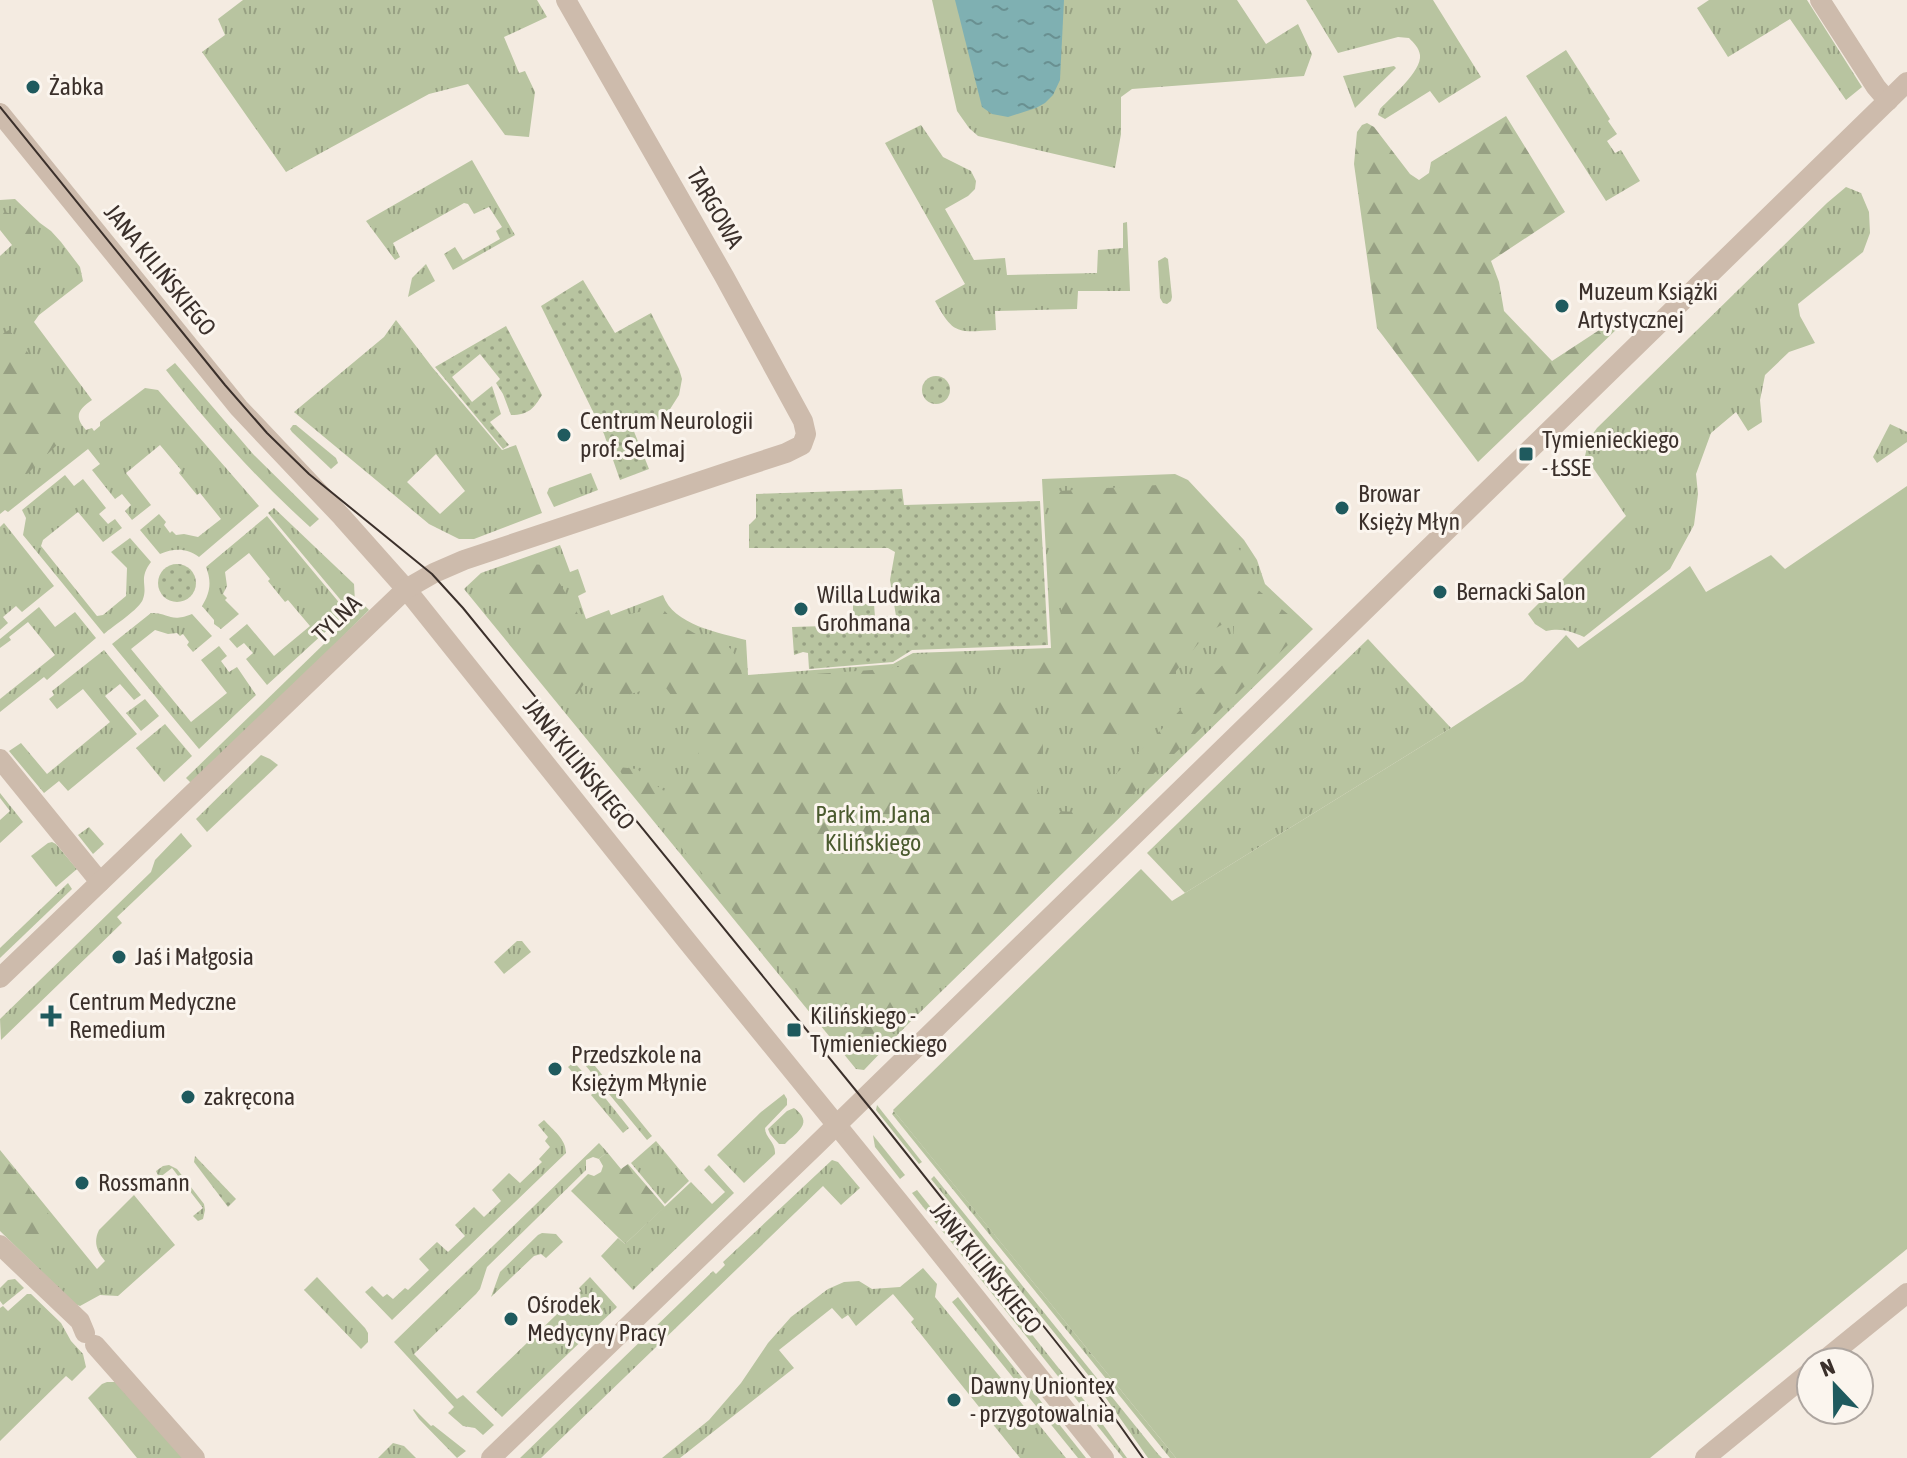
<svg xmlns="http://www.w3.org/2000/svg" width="1907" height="1458" font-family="'Asap Condensed',sans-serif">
<defs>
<pattern id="grass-tufts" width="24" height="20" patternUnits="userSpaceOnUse" patternTransform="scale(2)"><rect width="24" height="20" fill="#b8c4a0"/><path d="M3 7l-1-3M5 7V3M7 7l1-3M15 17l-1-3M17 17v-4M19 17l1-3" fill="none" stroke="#97a083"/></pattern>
<pattern id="forest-firs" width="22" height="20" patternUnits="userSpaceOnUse" patternTransform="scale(2)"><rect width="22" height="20" fill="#b8c4a0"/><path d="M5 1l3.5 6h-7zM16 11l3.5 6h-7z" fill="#97a083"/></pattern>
<pattern id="garden-dots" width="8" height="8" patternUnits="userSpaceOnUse" patternTransform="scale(2)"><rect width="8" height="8" fill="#b8c4a0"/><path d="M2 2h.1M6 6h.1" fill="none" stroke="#97a083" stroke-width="1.8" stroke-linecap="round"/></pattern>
<pattern id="water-ripples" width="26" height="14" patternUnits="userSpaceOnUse" patternTransform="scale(2)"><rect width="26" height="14" fill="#7fb0b2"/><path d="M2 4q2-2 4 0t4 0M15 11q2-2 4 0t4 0" fill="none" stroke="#699091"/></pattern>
</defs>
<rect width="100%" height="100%" fill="#f4ebe1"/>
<g fill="url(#grass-tufts)" fill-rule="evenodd">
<path d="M243 0H537L547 17 504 37 519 73 525 71 535 92 529 137 505 135 468 84 429 94 286 172 202 52 225 35 218 19Z"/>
<path d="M932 0H1237L1266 44 1298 24 1312 54 1304 76 1132 89 1121 97V134L1115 168 978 136 969 128 957 111Z"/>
<path d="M1306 0H1433L1481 77 1439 103 1430 91 1385 119 1378 115 1380 109C1391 97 1422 71 1420 55 1419 48 1414 43 1409 38L1398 37 1338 53Z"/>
<path d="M1709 0H1807L1862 87 1846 100 1790 19 1728 57 1697 8Z"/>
<path d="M1566 50 1610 119 1608 121 1617 134 1607 141 1615 153 1621 150 1640 181 1606 201 1526 76Z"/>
<path d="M1394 66 1396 68 1355 108 1343 76Z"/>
<path d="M921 125 943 157 971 171 976 181 975 189 968 196 945 209 974 260 1005 258 1007 275 1097 273 1098 250 1123 248V223L1127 222 1130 291H1078L1077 309 995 311 996 330C958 332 954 336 935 301L965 284 885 143Z"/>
<path d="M472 160 515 235 453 270 444 254 455 247 463 260 500 239 496 231 502 227 489 207 474 214 468 204 464 203 393 243 400 257 395 260 366 221Z"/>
<path d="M1846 187 1861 193 1869 212 1870 233 1863 252 1798 304 1800 316 1815 343 1789 352 1765 375 1760 400 1762 422 1748 431 1736 412 1711 433 1696 474 1698 494 1694 525 1670 569 1584 637C1570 631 1561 628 1546 631L1535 624 1528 614 1626 516 1585 456 1589 439 1597 428 1827 203Z"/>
<path d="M15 199 40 223 51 231 61 242 80 267 83 281 39 315 34 322 92 400C79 409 73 416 86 430L92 428 94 431 100 426V422L145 388 158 390 259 506 199 557C187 548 174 548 160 554L140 530 159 514 166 522 164 525 170 533 172 531 176 535 184 534 198 537 221 519 200 493 197 495 179 473 181 470 160 445 126 473 151 505 132 520 125 511 131 505 122 494 115 499 92 470 100 464 88 449 8 512 5 510 0 514V256L12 245 0 230V200Z"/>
<path d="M1165 257 1168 259 1172 297 1171 301 1167 304 1163 303 1160 298 1158 261Z"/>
<path d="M426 264 435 281 408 297 412 278Z"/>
<path d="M396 320 432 367 502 450 516 445 542 513 474 539H459L429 524 294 412 384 337ZM436 454 465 491 440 514 407 482Z"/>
<path d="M175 363 253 454 319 519 310 527C257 479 210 427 166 370Z"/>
<path d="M1890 424 1907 432V442L1877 463 1873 457Z"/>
<path d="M293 425H296L336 458 338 463 331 469 292 432 290 429Z"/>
<path d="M591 473 598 490 554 507 547 493 549 488Z"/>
<path d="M1175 474 1188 480 1244 540 1257 560 1265 584 1313 629 907 1025 864 1070 856 1069 464 589 481 573 560 545 570 572 578 569 586 592 578 596 586 619 609 610 611 615 663 595C673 625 720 633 746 640L748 675 893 664 913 653 1051 648 1042 479Z"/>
<path d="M65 475 74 486 83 479 106 508 99 514 108 524 115 519 122 528 103 542 78 512 43 540 41 546 97 616 103 615 126 596 127 568 111 552 130 538 151 562C138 579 148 585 143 599 140 609 113 626 104 634L23 535 26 518 22 510Z"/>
<path d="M274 508 354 584 355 602 349 610 268 513Z"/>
<path d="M267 516 347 612 267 685 246 659 253 653 244 643 237 648 229 639 247 624 274 656 310 626 288 600 285 602 268 581 270 579 249 553 225 572 227 586 223 594 227 598 225 600 239 614 221 629 214 624V620L202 606C210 593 212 582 206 567Z"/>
<path d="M4 523 54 586 22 612 16 606 3 617 8 623 0 630V527Z"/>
<path d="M364 605 369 610 316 664 191 783 186 778Z"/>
<path d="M39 607 55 627 75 612 96 638 47 680 44 677 0 712V699L55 655 28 622 9 637 11 640 0 648V639Z"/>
<path d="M151 613C171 613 169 623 192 614L212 636 193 652 187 645 189 642 183 634 180 636 177 633 168 634 155 630 131 649 191 722 227 693 201 660 219 646 227 656 221 661 229 672 237 667 256 695 199 749 112 644Z"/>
<path d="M1368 639 1451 728 1185 893 1147 853Z"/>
<path d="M104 650 141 695 134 700 120 684 105 696 137 734 68 791 59 781 44 793 9 751 21 743 47 774 110 722 83 689 57 709 49 699 54 695 52 691Z"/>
<path d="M145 699 159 716 141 731 126 713Z"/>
<path d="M165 724 192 756 164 782 136 748Z"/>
<path d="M261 755 270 759 278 765 207 832 196 819Z"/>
<path d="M0 793 23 822 0 843V820L10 811 0 798Z"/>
<path d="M89 827 104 844 93 854 78 835Z"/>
<path d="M181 833 192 846 117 917 122 923 1 1040 0 1019 151 872 155 860Z"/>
<path d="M52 842 56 844 77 869 56 887 31 856 48 843Z"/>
<path d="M68 883 72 889 0 958V948Z"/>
<path d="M517 941H522L531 952 504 974 494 962Z"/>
<path d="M593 1050 595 1066 652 1136 647 1140 581 1060Z"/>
<path d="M574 1062 593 1084 587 1089 568 1067Z"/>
<path d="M598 1089 629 1128 623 1133 591 1095Z"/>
<path d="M784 1094 787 1099V1105L765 1128C765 1138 776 1142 775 1154L744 1183 717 1155 761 1112Z"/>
<path d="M877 1105 922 1162 919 1164 876 1110Z"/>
<path d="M794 1108C814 1123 798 1131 785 1144H779L770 1134 768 1129 787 1111Z"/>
<path d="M894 1111 1176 1458H1170L892 1114Z"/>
<path d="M544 1120C553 1130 566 1139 566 1153L392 1320 365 1292 372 1286 383 1297 387 1294 393 1299 405 1288 408 1290 429 1270 419 1259 437 1242 448 1252 465 1236 455 1225 474 1207 484 1217 501 1201 492 1190 509 1173 520 1183 542 1162 539 1159 550 1147 545 1141 548 1137 538 1125Z"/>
<path d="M873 1135 905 1175 900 1179 875 1147Z"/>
<path d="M656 1141 689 1181 665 1204 631 1163Z"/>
<path d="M599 1143 607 1152 599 1159 593 1157 586 1160V1170L487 1267 480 1289 476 1294 414 1354 457 1399 463 1395 494 1425 483 1435 475 1428 463 1426 448 1413 454 1407 394 1342Z"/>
<path d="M0 1150 97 1269 105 1261C97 1252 93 1242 99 1230L134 1195 175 1245 118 1296 100 1295 80 1306 75 1304 0 1231Z"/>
<path d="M832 1160 838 1162 860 1188 841 1205 823 1186 541 1458H520L713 1271 716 1274 725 1265 723 1262Z"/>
<path d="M169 1165 177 1169 204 1204 205 1210 203 1219 198 1221 193 1216 203 1208 172 1168 159 1178 156 1171 163 1166Z"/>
<path d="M709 1165 734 1193 633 1290 601 1256 618 1238 625 1244 691 1182 712 1204 725 1192 704 1170Z"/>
<path d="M934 1176 1158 1454 1162 1458H1148L1101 1391 931 1179Z"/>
<path d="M917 1190 1096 1415 1127 1458H1123L912 1193Z"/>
<path d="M542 1233 556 1234 563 1242 546 1258 541 1254 534 1256 491 1297 500 1272 538 1235Z"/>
<path d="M923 1268 937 1284 935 1297 1066 1458H1020L911 1322 914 1319 893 1294 856 1326 848 1315 842 1319 832 1308 779 1350 794 1368 680 1458H662L709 1420 741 1383 768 1343 791 1317 828 1289 844 1282 859 1281 872 1289 900 1287Z"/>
<path d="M317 1277 365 1328 368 1333V1342L361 1349 304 1290Z"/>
<path d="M590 1277 617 1307 502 1417 476 1392 581 1291 579 1288Z"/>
<path d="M15 1279 24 1288 3 1305 0 1301V1288L8 1280Z"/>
<path d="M27 1294H31L61 1323 71 1341 83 1354 86 1367 72 1381 66 1376 0 1441V1308L3 1306 8 1311Z"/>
<path d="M958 1297 1086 1458H1078L952 1302Z"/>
<path d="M107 1382H115L187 1458H137L88 1398 102 1384Z"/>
<path d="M414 1409 431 1426 433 1425 466 1451 457 1458 419 1419 413 1410Z"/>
<path d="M393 1443 404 1446 416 1458H378Z"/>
</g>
<g fill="url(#forest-firs)">
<path d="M1506 116 1565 212 1491 261 1499 282 1504 311 1552 361 1610 323 1620 326 1478 462 1377 328 1354 164 1357 132 1362 125 1367 123 1374 127 1410 174 1419 180 1429 173 1431 162Z"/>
<path d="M0 211 28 218 32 234 24 249 0 224Z"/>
<path d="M9 330 45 373 69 406 63 439 25 476 0 484V335Z"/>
<path d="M1174 484 1200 505 1244 555 1252 585 1289 615 1291 642 857 1058 848 1051 624 778 618 767 637 769 662 790 673 793 689 784 699 757 696 737 681 709 666 688 644 690 624 696 588 678 571 703 536 667 526 648 529 624 512 614 504 594 511 577 524 564 549 565 582 621C609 622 634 612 661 607L675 622 701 637 730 648 739 661 743 679 886 669 962 656 985 657 961 687V698L978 704 1011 698 1042 725 1043 751 1037 791 1057 811 1077 812 1165 726 1232 655 1234 626 1223 624 1206 634 1176 671V687L1148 716 1121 734 1091 739 1070 720 1041 685 1031 660 1049 658 1063 642 1054 500 1059 491Z"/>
<path d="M0 1152 54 1221 39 1237 21 1238 0 1212Z"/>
<path d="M607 1152 621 1169 628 1164 665 1207 625 1244 571 1191 588 1174 594 1176 601 1172 603 1166 599 1159Z"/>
</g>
<g fill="url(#garden-dots)">
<path d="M583 280 615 333 651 313 679 369 682 379 679 395 665 417 633 429 649 469 620 480 604 434 541 306Z"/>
<path d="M506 326 542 395C534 408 529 415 511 415L503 394 496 383 500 379 480 354 452 377 472 402 492 386 501 414 490 422 509 445 503 449 435 367Z"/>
<circle cx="936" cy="390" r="14"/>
<path d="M902 489 904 505 1040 501 1048 645 912 650 893 662 809 669 808 653 803 652 794 655 792 627 825 626 826 630 848 629V622H853V604H874L875 617 896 616 890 580 895 552 888 548H749V525L756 518V494Z"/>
<circle cx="177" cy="583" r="19"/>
<path d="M195 1156 236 1199 228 1207 194 1162Z"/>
</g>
<path fill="#b8c4a0" d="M1907 486V1249L1650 1458H1176L893 1110 1141 869 1172 901 1451 728 1523 681 1566 635 1578 648 1690 566 1706 592 1771 555 1785 569Z"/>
<path fill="url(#water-ripples)" d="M955 0H1064L1060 80 1053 95 1045 103 1036 108 1008 117 992 114 982 107Z"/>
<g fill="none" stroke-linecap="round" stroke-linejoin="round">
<g stroke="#cdbbac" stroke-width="20">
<path d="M1820 0 1876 87 1888 101"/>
<path d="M0 113 239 408 342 517 406 589 687 941 900 1203 1104 1458"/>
<path d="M0 759 100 882"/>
<path d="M0 978 406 589 434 573 464 560 737 469 786 453 802 445 806 434 803 421 724 276 566 0"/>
<path d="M0 1245 80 1321 85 1333"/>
<path d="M95 1345 195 1458"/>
<path d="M1822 1362 1907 1293"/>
<path d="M491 1458 813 1148 1907 82"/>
<path d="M1705 1458 1811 1371"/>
</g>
<path stroke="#3b302b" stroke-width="2" d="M0 107 225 385 267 433 309 474 432 574 463 608 875 1114 1099 1396 1143 1458"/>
</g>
<g fill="#1f5a5e" stroke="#fbf5ee" stroke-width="3">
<circle cx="33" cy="87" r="8"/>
<circle cx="1562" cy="306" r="8"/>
<circle cx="564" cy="435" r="8"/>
<rect x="1518" y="446" width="16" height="16" rx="4"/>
<circle cx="1342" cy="508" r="8"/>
<circle cx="1440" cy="592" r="8"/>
<circle cx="801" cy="609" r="8"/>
<circle cx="119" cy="957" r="8"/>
<path d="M47 1004h8v8h8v8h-8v8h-8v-8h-8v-8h8z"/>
<rect x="786" y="1022" width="16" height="16" rx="4"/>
<circle cx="555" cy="1069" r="8"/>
<circle cx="188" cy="1097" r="8"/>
<circle cx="82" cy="1183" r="8"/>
<circle cx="511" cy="1319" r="8"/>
<circle cx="954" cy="1400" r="8"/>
</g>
<g text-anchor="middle" stroke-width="6" stroke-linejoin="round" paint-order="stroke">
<g font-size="24" fill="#3b302b" stroke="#fbf5ee" text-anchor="start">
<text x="49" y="95">Żabka</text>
<text x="1578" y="300">Muzeum Książki<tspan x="1578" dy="28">Artystycznej</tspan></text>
<text x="580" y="429">Centrum Neurologii<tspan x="580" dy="28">prof. Selmaj</tspan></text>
<text x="1542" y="448">Tymienieckiego<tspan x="1542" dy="28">- ŁSSE</tspan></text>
<text x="1358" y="502">Browar<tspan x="1358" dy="28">Księży Młyn</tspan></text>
<text x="1456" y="600">Bernacki Salon</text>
<text x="817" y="603">Willa Ludwika<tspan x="817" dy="28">Grohmana</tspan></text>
<text x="135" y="965">Jaś i Małgosia</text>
<text x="69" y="1010">Centrum Medyczne<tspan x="69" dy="28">Remedium</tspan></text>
<text x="810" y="1024">Kilińskiego -<tspan x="810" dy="28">Tymienieckiego</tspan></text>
<text x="571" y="1063">Przedszkole na<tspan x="571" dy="28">Księżym Młynie</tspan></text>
<text x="204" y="1105">zakręcona</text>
<text x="98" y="1191">Rossmann</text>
<text x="527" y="1313">Ośrodek<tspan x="527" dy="28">Medycyny Pracy</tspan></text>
<text x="970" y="1394">Dawny Uniontex<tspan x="970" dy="28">- przygotowalnia</tspan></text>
</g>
<g font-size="24" fill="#3b302b" stroke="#fbf5ee">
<text transform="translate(715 208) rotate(60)" y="8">TARGOWA</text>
<text transform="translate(160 270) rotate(51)" y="8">JANA KILIŃSKIEGO</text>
<text transform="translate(337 619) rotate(-44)" y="8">TYLNA</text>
<text transform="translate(579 764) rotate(51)" y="8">JANA KILIŃSKIEGO</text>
<text transform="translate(986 1268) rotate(51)" y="8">JANA KILIŃSKIEGO</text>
</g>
<g font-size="24" fill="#4a5a2e" stroke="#fbf5ee">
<text x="873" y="823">Park im. Jana<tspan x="873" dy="28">Kilińskiego</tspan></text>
</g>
</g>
<g transform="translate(1835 1386) rotate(338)"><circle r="38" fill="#fbf5ee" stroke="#aea6a0" stroke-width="2"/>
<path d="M0-6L14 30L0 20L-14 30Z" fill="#1f5a5e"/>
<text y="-12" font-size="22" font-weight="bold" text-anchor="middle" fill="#3b302b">N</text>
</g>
</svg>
